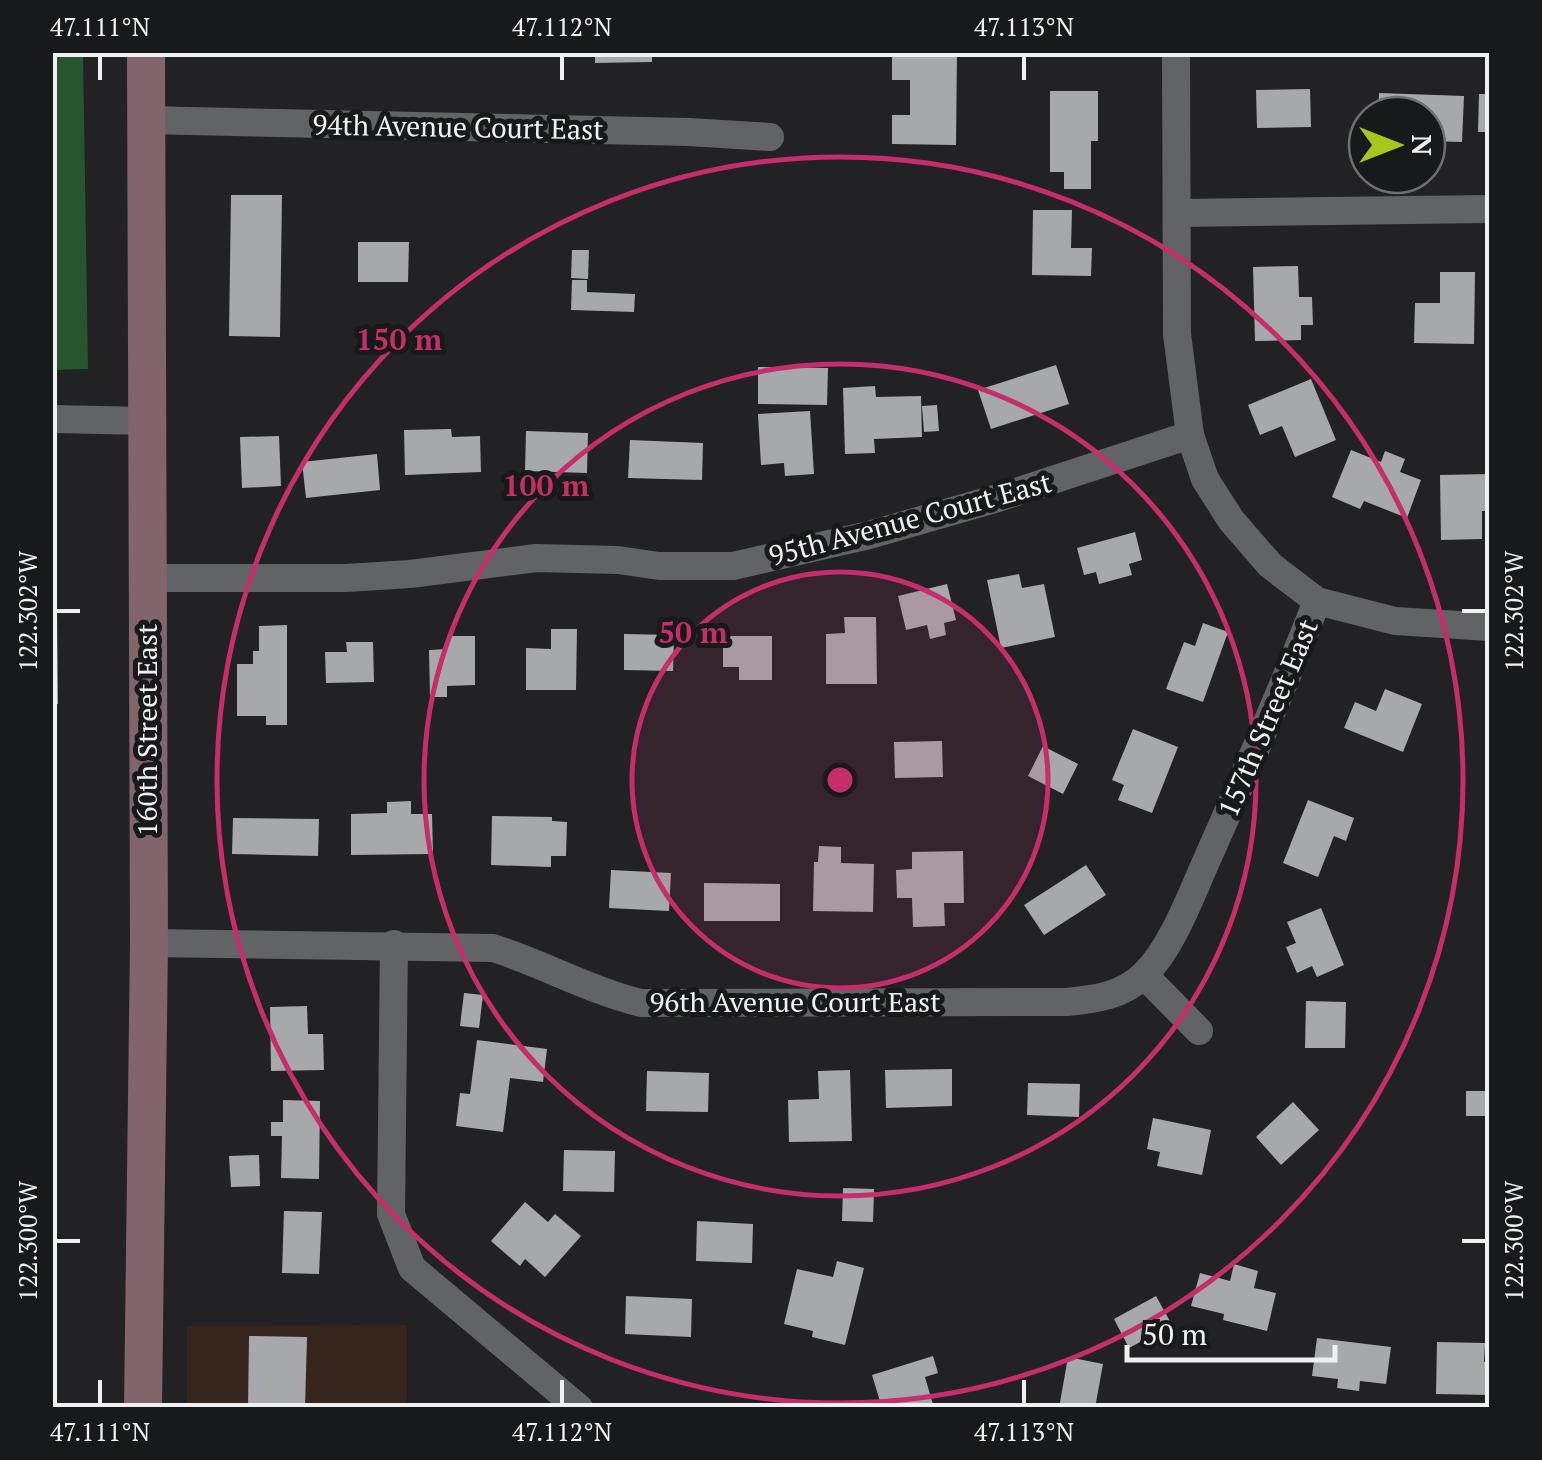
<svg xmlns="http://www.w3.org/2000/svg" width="1542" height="1460" font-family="'PT Serif',serif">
<rect width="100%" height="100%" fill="#222225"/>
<path fill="#36251d" d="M407 1325V1407H187V1326Z"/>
<path fill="#27552d" d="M52 53H83L88 369 53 370Z"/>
<g fill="#a7a8ab">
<path d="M595 52H652V62L595 63Z"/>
<path d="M892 52H957L956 145 892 144V115H910V80H892Z"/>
<path d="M1310 89 1311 127 1257 128 1256 90Z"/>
<path d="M1050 91H1098V141H1091V189H1064V172H1050Z"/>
<path d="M1379 93 1464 96 1462 142 1427 141V115H1378Z"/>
<path d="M1479 94H1490V132H1478Z"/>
<path d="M231 195H282L280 337 229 336Z"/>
<path d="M1033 210H1072L1071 248H1092L1091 276 1032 275Z"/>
<path d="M358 242H409L408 282H358Z"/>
<path d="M572 250H589L588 279 571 278Z"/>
<path d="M1298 266 1299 297H1312L1313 325H1301V340L1255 341 1253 267Z"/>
<path d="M1440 272H1475L1474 344 1414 343 1415 303H1440Z"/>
<path d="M572 280H587V292L635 294 634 312 571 310Z"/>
<path d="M1056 365 1069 404 991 429 978 390Z"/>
<path d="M758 367 828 368 827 405 758 404Z"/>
<path d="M1311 379 1336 440 1295 457 1282 426 1260 435 1248 405Z"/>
<path d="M875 386 876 397 921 396 922 437 874 439 875 453 845 454 843 388Z"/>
<path d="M937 405 939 431 924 432 922 406Z"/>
<path d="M810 411 814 474 785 476 784 463 761 465 758 414Z"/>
<path d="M451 429 452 437 480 436 481 472 405 475 404 430Z"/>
<path d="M526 431 588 433 587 473 525 471Z"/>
<path d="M279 436 281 486 242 488 240 437Z"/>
<path d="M630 440 703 443 702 480 628 478Z"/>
<path d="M1351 450 1381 462 1385 451 1405 459 1400 472 1421 480 1407 518 1364 501 1360 509 1332 497Z"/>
<path d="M377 454 380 490 306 498 302 462Z"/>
<path d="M1490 474V511H1482V539L1441 540 1440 475Z"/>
<path d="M1135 532 1142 560 1129 564 1132 575 1099 584 1096 572 1084 575 1077 548Z"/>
<path d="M1019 574 1022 588 1044 584 1055 637 1001 648 987 580Z"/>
<path d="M947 584 956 620 944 623 946 635 930 639 927 625 906 630 898 596Z"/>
<path d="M52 608H57L58 704H52Z"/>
<path d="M844 617H876L877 684H826V634L845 633Z"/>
<path d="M1203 623 1228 632 1203 702 1166 689 1184 642 1195 646Z"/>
<path d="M287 625V725H266V716H237V664H253V651H259V626Z"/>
<path d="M551 629H577L576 690H526V648L551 649Z"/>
<path d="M624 634 674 635 673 671 624 670Z"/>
<path d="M447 636H475V685L447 686V697H430L429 650 447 649Z"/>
<path d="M723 636H772V680H739V667H723Z"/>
<path d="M346 642H373L374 682 326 683 325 652H347Z"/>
<path d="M1385 689 1422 704 1403 752 1344 728 1355 702 1376 711Z"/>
<path d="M1133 729 1178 747 1152 813 1118 800 1124 785 1112 780Z"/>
<path d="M942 741 943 777 895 778 894 742Z"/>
<path d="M1043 746 1078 764 1063 794 1028 776Z"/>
<path d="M1308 800 1354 818 1346 841 1334 836 1318 877 1283 863Z"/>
<path d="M411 801V814H432L433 854 351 855V814L387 813V802Z"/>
<path d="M492 816 552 817V821L567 822 566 856H551V867L491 865Z"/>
<path d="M233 818 319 819 318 856 232 854Z"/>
<path d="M819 846 841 847V863L874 864 873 912 813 911 814 862H818Z"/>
<path d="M963 851 964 903H944L945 926 913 927 912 898H897L896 870 912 869V852Z"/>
<path d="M1086 865 1106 895 1044 935 1024 905Z"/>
<path d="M611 870 671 873 669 911 609 908Z"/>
<path d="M704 883 780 884V921H704Z"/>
<path d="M1321 908 1344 965 1317 977 1312 966 1297 973 1286 947 1296 943 1287 922Z"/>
<path d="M464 993 483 995 479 1028 460 1026Z"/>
<path d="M1306 1001 1346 1002 1345 1048H1305Z"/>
<path d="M307 1006 308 1034H323L324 1070 271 1071 270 1007Z"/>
<path d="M477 1040 547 1049 543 1082 510 1078 503 1132 456 1126 460 1093 470 1094Z"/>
<path d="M952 1069V1106L886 1108 885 1070Z"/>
<path d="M850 1070 852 1141 789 1142 788 1100 819 1099 818 1071Z"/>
<path d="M647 1071 709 1073 708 1112 646 1111Z"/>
<path d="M1028 1083 1080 1084 1079 1117 1027 1115Z"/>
<rect x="1466" y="1091" width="24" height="25"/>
<path d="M283 1100 320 1101 319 1179 281 1178 282 1136H271V1122H283Z"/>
<path d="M1293 1102 1319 1130 1281 1165 1256 1137Z"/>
<path d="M1153 1118 1211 1130 1202 1175 1157 1166 1160 1152 1147 1149Z"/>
<path d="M564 1150 615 1151 614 1192 563 1191Z"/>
<path d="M259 1155 260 1186 231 1187 229 1156Z"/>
<path d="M843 1188 874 1189 873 1222 842 1221Z"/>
<path d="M525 1202 548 1222 555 1214 581 1236 545 1277 525 1259 520 1266 491 1241Z"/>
<path d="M284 1211 322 1212 319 1274 282 1273Z"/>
<path d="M697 1221 753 1224 752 1263 696 1261Z"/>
<path d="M837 1261 864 1268 845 1345 812 1337 813 1331 784 1324 797 1269 833 1277Z"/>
<path d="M1234 1264 1258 1271 1254 1288 1276 1293 1267 1331 1223 1320 1224 1314 1191 1306 1200 1273 1230 1281Z"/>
<path d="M626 1296 692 1299 691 1337 625 1334Z"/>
<path d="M1156 1296 1172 1325 1129 1348 1114 1319Z"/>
<path d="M249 1336 307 1337 305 1408H248Z"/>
<path d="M1317 1338 1391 1347 1386 1384 1360 1381 1359 1391 1337 1388 1338 1379 1312 1376Z"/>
<path d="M1437 1342 1485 1343 1484 1362H1490V1395L1436 1394Z"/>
<path d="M933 1356 938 1373 925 1377 934 1408H882L872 1375Z"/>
<path d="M1068 1357 1103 1364 1095 1408H1059Z"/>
</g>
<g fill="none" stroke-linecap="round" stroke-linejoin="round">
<g stroke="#626366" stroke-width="28">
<path d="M1176 52 1177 334 1190 435 1205 479 1231 520 1270 565 1317 601 1395 621 1490 627"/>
<path d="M146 120 689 132 770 137"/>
<path d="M1178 213 1490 209"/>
<path d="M52 419 148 421"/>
<path d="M147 578H346L410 574 536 558 618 560 659 566H733L869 535 998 498 1190 435"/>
<path d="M149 943 493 948C543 964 589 990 641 1003L1067 1002C1096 999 1122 996 1144 975 1173 947 1192 892 1209 855 1246 771 1284 687 1317 601"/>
<path d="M394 944 391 1214 412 1268 579 1408"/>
<path d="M1144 975 1199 1031"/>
</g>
<path stroke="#82646b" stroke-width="38" d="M143 1408 149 943 146 52"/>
</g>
<path fill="none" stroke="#eff0f1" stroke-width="4" d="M100 55V80M562 55V80M1024 55V80M55 611H80M1462 611H1487M55 1241H80M1462 1241H1487M100 1380V1405M562 1380V1405M1024 1380V1405"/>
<circle cx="840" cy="780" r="208" fill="#c62e6a" fill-opacity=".12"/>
<g fill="none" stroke="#c62e6a" stroke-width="5">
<circle cx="840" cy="780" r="208"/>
<circle cx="840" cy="780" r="416"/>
<circle cx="840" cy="780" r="623"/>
</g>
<g text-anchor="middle" stroke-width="10" stroke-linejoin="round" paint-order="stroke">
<g font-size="28" fill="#eff0f1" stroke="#18191b">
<text transform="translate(458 127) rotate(1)" y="10">94th Avenue Court East</text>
<text transform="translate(910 519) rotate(-15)" y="10">95th Avenue Court East</text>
<text transform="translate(1268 718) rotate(-67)" y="10">157th Street East</text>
<text transform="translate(147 730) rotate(-90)" y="10">160th Street East</text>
<text x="795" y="1012">96th Avenue Court East</text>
</g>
</g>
<circle cx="840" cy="780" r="15" fill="#c62e6a" stroke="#18191b" stroke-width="5"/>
<g font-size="30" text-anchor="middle" font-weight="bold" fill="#c62e6a" stroke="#18191b" stroke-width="10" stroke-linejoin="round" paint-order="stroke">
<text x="399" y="350">150 m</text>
<text x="546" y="496">100 m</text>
<text x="693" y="643">50 m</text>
</g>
<rect width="1542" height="1460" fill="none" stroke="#18191b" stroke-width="110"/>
<g transform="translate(1397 145) rotate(90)"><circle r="48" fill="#18191b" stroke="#6e6f71" stroke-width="2.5"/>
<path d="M0-8L18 38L0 25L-18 38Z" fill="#a7c71e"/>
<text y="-15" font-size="28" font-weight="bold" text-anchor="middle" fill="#eff0f1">N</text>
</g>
<path d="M1127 1345v15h208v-15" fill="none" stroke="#eff0f1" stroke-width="5"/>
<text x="1142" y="1345" font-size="30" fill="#eff0f1" stroke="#18191b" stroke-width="8" paint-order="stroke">50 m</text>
<rect x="55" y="55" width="1432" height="1350" fill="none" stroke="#eff0f1" stroke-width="4"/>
<g font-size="25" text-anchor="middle" fill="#eff0f1">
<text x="100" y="36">47.111°N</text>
<text x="562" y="36">47.112°N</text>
<text x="1024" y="36">47.113°N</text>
<text transform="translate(1514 611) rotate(-90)" y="9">122.302°W</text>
<text transform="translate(28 611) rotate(-90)" y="9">122.302°W</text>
<text transform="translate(28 1241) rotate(-90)" y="9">122.300°W</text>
<text transform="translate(1514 1241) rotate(-90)" y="9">122.300°W</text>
<text x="100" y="1441">47.111°N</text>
<text x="562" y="1441">47.112°N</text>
<text x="1024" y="1441">47.113°N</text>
</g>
</svg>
